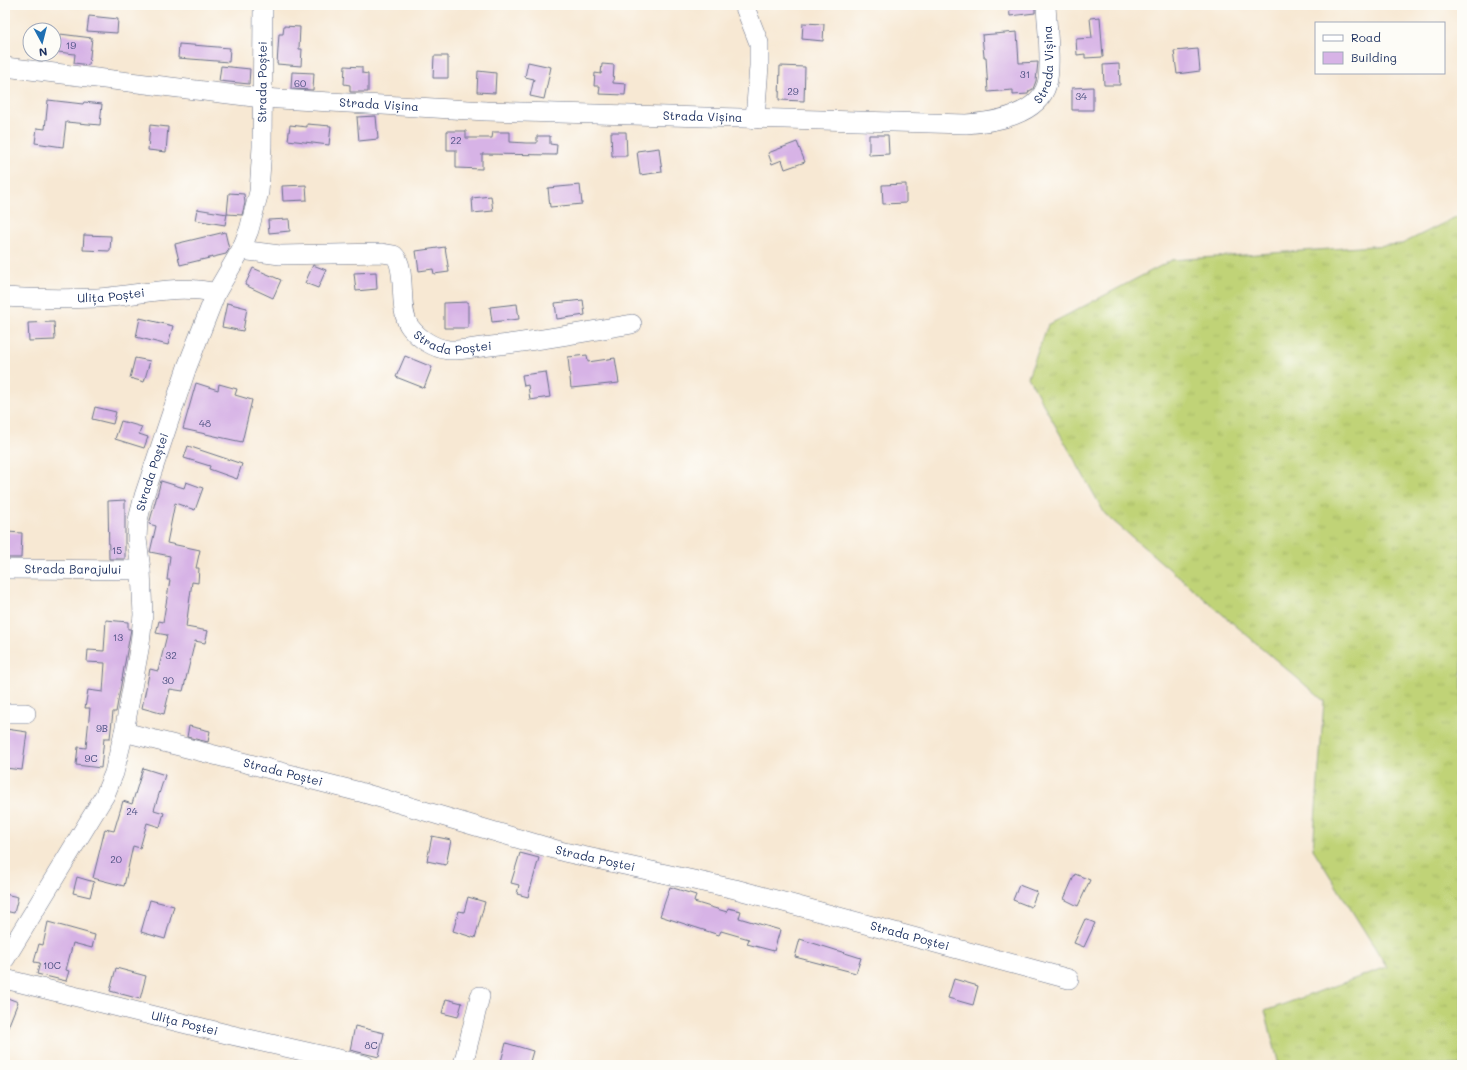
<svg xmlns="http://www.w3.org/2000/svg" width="1467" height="1070" font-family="Mali,sans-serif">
<defs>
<pattern id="grass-tufts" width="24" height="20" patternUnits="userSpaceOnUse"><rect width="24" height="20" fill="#c0d377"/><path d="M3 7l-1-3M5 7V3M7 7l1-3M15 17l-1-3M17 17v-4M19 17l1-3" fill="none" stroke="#a4b569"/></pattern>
</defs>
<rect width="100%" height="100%" fill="#fdfcf7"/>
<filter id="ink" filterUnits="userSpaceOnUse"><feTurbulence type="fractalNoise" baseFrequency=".025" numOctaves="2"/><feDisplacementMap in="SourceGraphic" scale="8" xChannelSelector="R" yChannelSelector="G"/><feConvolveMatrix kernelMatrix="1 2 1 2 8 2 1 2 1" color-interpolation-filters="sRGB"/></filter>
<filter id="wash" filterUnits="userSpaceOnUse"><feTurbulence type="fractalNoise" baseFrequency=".012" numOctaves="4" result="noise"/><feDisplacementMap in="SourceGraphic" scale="16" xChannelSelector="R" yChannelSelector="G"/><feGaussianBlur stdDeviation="0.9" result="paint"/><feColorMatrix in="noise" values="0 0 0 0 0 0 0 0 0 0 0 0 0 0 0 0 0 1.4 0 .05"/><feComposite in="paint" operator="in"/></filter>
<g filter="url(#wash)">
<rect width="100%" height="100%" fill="#f7e8d3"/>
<path fill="url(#grass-tufts)" stroke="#6e816a" d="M1462 214V1065H1279L1265 1011 1387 967 1313 849 1324 701 1105 514 1028 377 1048 325 1172 260 1402 244Z"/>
<g id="blocks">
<g fill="#d7b3e6">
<path d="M1009 5H1035V13L1010 16Z"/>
<path d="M89 16 118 19 117 33 87 31Z"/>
<path d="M1100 17 1103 57 1085 58V54L1077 55 1076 39 1092 38 1090 18Z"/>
<path d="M803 23 824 24 823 41 802 39Z"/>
<path d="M284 26 300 27 299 49H302L301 66 277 64 279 34H283Z"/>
<path d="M1017 32 1019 63 1038 62 1036 81 1033 89 1029 91 1028 94 1013 95V90L988 92 986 57H984L982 35Z"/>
<path d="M60 34 92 38 89 65 74 63 75 54 58 52Z"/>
<path d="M179 44 230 48 229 62 178 58Z"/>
<path d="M1198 49 1200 71 1177 74 1174 51Z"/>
<path d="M434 56H448V78H433Z"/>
<path d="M528 62 551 67 544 99 530 96 534 79 525 77Z"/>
<path d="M602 64 614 65 613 83 626 84 625 95 599 94 600 86H594L595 73 601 74Z"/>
<path d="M1119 64 1120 85H1104L1103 65Z"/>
<path d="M221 66 250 69 249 84 219 81Z"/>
<path d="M345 66 362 67V73L368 74V92H350V85L344 84Z"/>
<path d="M780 66 805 67 804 101 779 100Z"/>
<path d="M478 71 496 73 495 93 477 92Z"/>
<path d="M292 72 314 73 313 90 291 89Z"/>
<path d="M1093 87V110H1072V88Z"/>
<path d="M48 100 83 104 84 102 102 104 100 125 66 122 63 147 35 143 37 128 45 129Z"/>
<path d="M376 116 378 139 359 141 357 117Z"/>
<path d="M307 124 331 126 329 145 288 140 290 125 307 127Z"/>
<path d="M150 125 168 127 166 152 148 150Z"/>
<path d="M447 131H466V138H492L493 132H510V142L526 143H537V136H550V144L557 145 556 155 482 154V169L456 168V150H447Z"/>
<path d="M611 132H626L627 156H612Z"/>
<path d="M869 135H888L889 154 869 155Z"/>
<path d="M797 142 805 162 785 169 782 160 772 164 768 153Z"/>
<path d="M659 148 662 172 640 175 637 151Z"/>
<path d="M906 184V203L883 204 882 185Z"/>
<path d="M306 185 307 200 283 201 282 186Z"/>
<path d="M580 185 582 204 550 207 548 188Z"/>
<path d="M229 193 244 194 245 203 242 215 227 214Z"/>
<path d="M491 196 493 211 473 213 472 198Z"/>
<path d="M197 209 227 214 225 225 195 220Z"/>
<path d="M289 219 290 231 269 233 268 220Z"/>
<path d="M225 232 229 249 226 254 180 265 175 244Z"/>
<path d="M84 235 111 236 110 251 83 250Z"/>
<path d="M445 247 449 272 434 274 433 269 419 271 416 251Z"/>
<path d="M313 265 326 270 318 288 305 283Z"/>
<path d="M253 268 281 280 273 298 245 285Z"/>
<path d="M376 272 377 289 356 291 354 273Z"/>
<path d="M583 300 585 315 557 319 555 303Z"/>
<path d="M468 302V328H444V303Z"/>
<path d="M227 303 247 308 243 331 222 327Z"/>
<path d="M517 304 519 319 492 322 490 307Z"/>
<path d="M140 318 173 326 168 345 136 337Z"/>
<path d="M54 322 55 340 29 341 28 323Z"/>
<path d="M587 355 588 362 615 358 619 383 571 388 568 357Z"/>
<path d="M405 356 432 367 424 388 396 377Z"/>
<path d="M135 358 150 361 144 382 130 378Z"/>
<path d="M546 372 550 397 530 400 528 385 524 386 522 375Z"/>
<path d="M196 383 218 390 219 384 237 389 235 395 252 400 242 442 183 429Z"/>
<path d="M95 407 116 412 113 424 92 419Z"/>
<path d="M121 421 142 427 139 434 148 437 144 448 115 439Z"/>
<path d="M188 446 242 464 237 479 209 469 210 466 184 458Z"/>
<path d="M161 481 184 488 186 482 203 488 195 510 175 503 167 543 200 550 196 568H199L198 583 192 582 186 627 208 631 205 643 195 641 183 691 170 689 164 714 142 708 150 669 158 671 167 635 156 633 159 621 163 622 170 580H167L170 556 150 552 156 526 149 524Z"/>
<path d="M125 500V559H109L108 501Z"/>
<path d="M7 532 22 533 21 558H6Z"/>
<path d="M106 620 128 622V629H131L116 712H113L110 738H104L101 768 76 765 78 747 86 748 90 708H85L88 690 103 692 105 663 87 662 88 650 104 651Z"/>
<path d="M189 726 210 731 208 742 187 737Z"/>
<path d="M6 729 27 732 22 770 5 768Z"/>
<path d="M143 768 165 775 154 810 164 813 160 827 147 823 140 848 133 846 124 886 93 878 105 829 114 831 123 801 132 804Z"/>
<path d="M432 836 451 840 446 865 427 861Z"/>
<path d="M520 853 539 858 528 897 517 894 519 885 511 883Z"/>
<path d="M1075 874 1090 880 1078 906 1064 899Z"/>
<path d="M77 877 94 882 90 897 73 893Z"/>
<path d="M1019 885 1037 892 1031 907 1013 900Z"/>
<path d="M670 887 696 895 694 902 727 912 728 908 741 911 739 918 780 930 774 951 747 944 749 939 721 931 719 935 660 916Z"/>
<path d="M5 894 18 897 14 913 5 911Z"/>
<path d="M468 897 485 902 475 938 453 931 459 911 464 912Z"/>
<path d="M150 900 174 906 165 939 141 932Z"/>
<path d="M1085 919 1095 923 1084 947 1074 943Z"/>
<path d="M48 922 95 935 92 948 73 943 66 970 69 971 66 981 37 974 40 963 34 962 39 944 43 945Z"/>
<path d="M800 939 861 958 856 973 795 957Z"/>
<path d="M116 968 146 976 140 999 110 991Z"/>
<path d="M954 979 978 986 973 1005 948 998Z"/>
<path d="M5 997 18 1002 6 1032H5Z"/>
<path d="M446 999 462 1003 458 1017 442 1013Z"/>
<path d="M355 1026 384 1033 379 1057 350 1050Z"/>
<path d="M506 1043 533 1051 529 1065H500Z"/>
</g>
</g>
</g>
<g filter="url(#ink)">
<use href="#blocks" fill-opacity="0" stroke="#687087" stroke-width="1"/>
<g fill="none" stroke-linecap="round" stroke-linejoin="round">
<defs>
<g id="minor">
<path d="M744 5 759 43V66L755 119"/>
<path id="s1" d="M5 67 262 98 486 111 966 124C993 122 1038 116 1047 84 1052 65 1047 26 1046 5"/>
<path id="s2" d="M241 250 280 255 382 253 394 255C408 268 397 310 410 327 419 339 434 348 448 350 462 351 477 347 491 346 538 341 585 332 632 324"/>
<path id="s3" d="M5 297C35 299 67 299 97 298 137 296 176 283 216 293"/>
<path id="s4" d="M5 569 141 570"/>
<path d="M5 713H26"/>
<path id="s5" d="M124 732 360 792 564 852 735 889 1069 979"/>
<path id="s6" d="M5 959 105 795 114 773 124 732 140 644 143 615 141 570 137 539 138 520 144 496 187 367 216 293 241 250 249 230 259 192 262 147 263 5"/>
<path id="s7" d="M5 979 227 1034 365 1065"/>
<path d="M463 1065 480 996"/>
</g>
</defs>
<use href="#minor" stroke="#687087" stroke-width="20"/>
<use href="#minor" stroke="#fff" stroke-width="19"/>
</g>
</g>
<g text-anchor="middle" stroke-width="4" stroke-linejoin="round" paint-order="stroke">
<g font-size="10" fill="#4a5080">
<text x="71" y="49">19</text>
<text x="1025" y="78">31</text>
<text x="300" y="87">60</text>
<text x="793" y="95">29</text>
<text x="1081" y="100">34</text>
<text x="456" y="144">22</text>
<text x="205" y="427">48</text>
<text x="117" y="554">15</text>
<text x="118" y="641">13</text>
<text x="171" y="659">32</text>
<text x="168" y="684">30</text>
<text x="102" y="732">9B</text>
<text x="91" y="762">9C</text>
<text x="132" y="815">24</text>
<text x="116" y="863">20</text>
<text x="52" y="969">10C</text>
<text x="371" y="1049">8C</text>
</g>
<g font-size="12" fill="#1b2f5e" stroke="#fdfcf7">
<text dy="4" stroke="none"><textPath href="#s1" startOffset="1078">Strada Vișina</textPath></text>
<text dy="4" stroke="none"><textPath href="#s6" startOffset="933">Strada Poștei</textPath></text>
<text dy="4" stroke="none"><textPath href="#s1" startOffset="376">Strada Vișina</textPath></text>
<text dy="4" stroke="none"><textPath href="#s1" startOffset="700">Strada Vișina</textPath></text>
<text dy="4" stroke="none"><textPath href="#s3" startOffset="106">Ulița Poștei</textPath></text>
<text dy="4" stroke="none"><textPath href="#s2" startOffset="277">Strada Poștei</textPath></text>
<text dy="4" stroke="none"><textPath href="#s6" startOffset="522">Strada Poștei</textPath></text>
<text dy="4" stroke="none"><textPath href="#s4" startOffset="68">Strada Barajului</textPath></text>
<text dy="4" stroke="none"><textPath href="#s5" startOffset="164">Strada Poștei</textPath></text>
<text dy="4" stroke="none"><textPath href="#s5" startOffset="488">Strada Poștei</textPath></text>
<text dy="4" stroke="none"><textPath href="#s5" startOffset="812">Strada Poștei</textPath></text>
<text dy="4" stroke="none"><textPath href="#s7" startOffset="185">Ulița Poștei</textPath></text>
</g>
</g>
<rect width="1467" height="1070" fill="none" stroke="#fdfcf7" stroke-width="20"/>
<rect x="1315" y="22" width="130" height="52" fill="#fdfcf7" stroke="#a3aaba"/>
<rect x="1323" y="35" width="20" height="6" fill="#ffffff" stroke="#a3aaba"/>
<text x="1351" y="42" font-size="12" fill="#1b2f5e">Road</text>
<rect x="1323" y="52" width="20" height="12" fill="#d7b3e6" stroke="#a3aaba"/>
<text x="1351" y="62" font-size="12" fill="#1b2f5e">Building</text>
<g transform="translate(42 42) rotate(173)"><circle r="19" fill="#fdfcf7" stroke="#a3aaba"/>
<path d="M0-3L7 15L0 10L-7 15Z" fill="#1f6fb2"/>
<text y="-6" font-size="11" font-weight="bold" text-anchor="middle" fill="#1b2f5e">N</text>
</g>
</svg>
